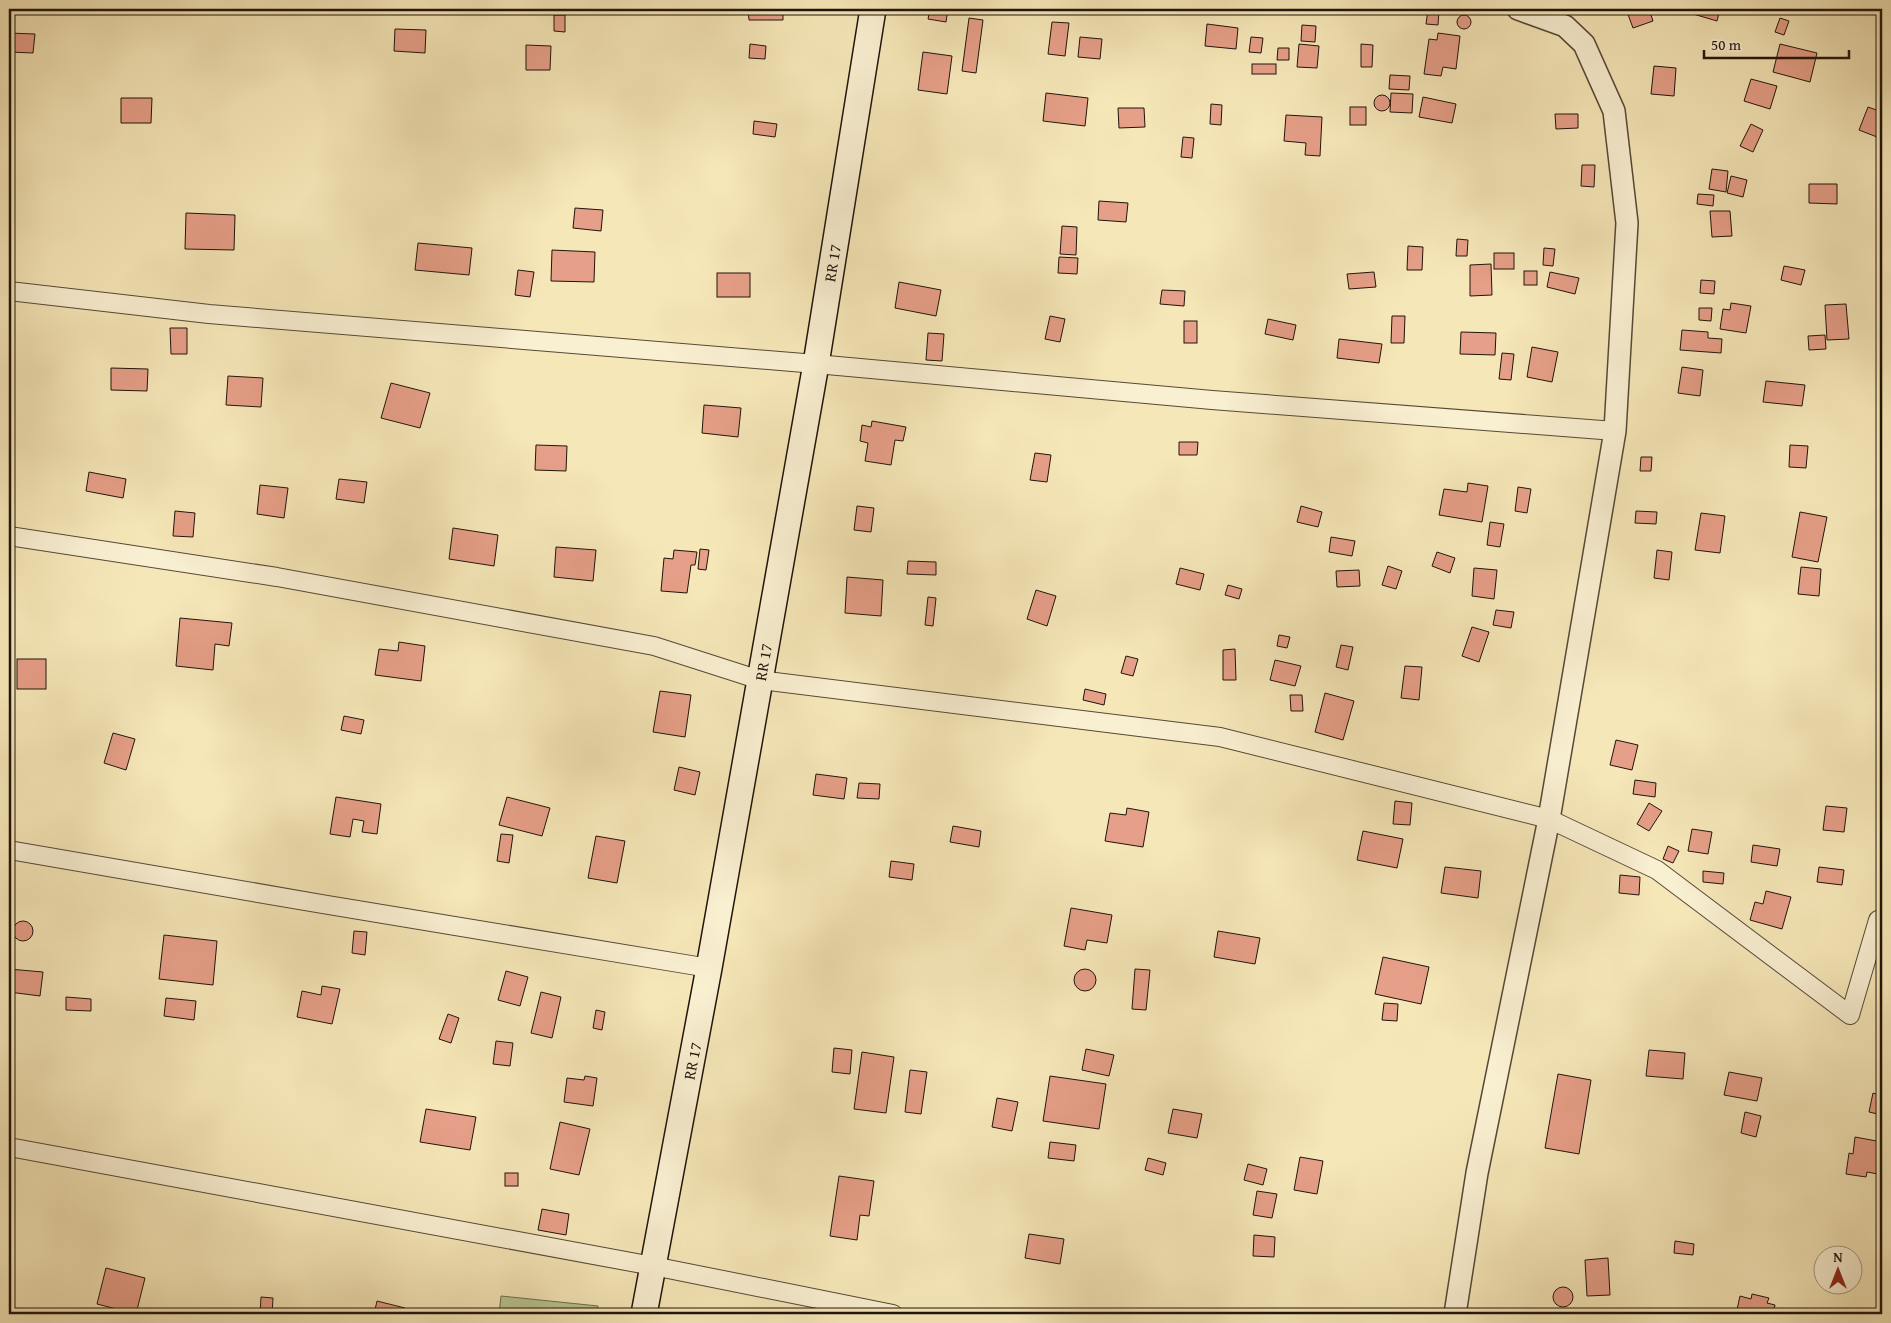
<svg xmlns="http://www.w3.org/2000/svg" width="1891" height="1323" font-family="'Gentium Book Plus',serif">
<rect width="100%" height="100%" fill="#f6e7b8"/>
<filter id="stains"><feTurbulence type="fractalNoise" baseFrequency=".004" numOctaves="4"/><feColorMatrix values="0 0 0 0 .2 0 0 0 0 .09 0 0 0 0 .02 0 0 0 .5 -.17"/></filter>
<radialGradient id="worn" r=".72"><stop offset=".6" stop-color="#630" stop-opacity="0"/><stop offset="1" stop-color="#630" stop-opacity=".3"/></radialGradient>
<path fill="#b8c692" stroke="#6c6d4e" d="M501 1296 598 1306 597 1314H499Z"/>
<g fill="#e69f88" stroke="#20140b">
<path d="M748 9H783V20H749Z"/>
<path d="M930 9H948L946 22 928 19Z"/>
<path d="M1626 9H1649L1653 21 1633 28Z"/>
<path d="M1683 9H1720L1717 21 1683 11Z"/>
<path d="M1428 10 1439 11 1438 25 1426 24Z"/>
<circle cx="1464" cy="22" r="7"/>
<path d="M554 15H565V32L554 31Z"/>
<path d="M969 18 983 20 976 73 962 71Z"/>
<path d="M1780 18 1789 21 1784 35 1775 32Z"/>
<path d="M1052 22 1069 23 1065 56 1048 54Z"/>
<path d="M1207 24 1238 28 1236 49 1205 46Z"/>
<path d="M1302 25 1316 26 1315 42 1301 41Z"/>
<path d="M395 29 426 30 425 53 394 51Z"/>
<path d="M9 33 35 34 33 53 9 52Z"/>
<path d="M1438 33 1460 36 1456 69 1443 67 1441 76 1424 74 1429 39 1437 40Z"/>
<path d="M1080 37 1102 39 1100 59 1078 57Z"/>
<path d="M1251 37 1263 38 1261 53 1249 52Z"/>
<path d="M750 44 766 46 765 59 749 58Z"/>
<path d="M1299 44 1319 46 1317 68 1297 67Z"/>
<path d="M1361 44 1373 45 1372 67H1361Z"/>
<path d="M1780 44 1817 53 1810 82 1773 72Z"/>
<path d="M526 45 551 46 550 70H526Z"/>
<path d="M1278 48H1289V60H1277Z"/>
<path d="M923 52 952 56 947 94 918 90Z"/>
<rect x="1252" y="64" width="24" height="10"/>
<path d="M1654 66 1676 68 1674 96 1651 94Z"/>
<path d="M1390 75 1410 76 1409 90 1389 89Z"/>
<path d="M1751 79 1777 86 1770 109 1744 101Z"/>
<path d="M1046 93 1088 98 1085 126 1043 121Z"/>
<path d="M1391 93 1413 94 1412 113 1390 112Z"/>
<circle cx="1382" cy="103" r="8"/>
<path d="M1423 97 1456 104 1452 123 1419 117Z"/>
<path d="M121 98H152L151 123H121Z"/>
<path d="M1211 104 1222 105 1221 125 1210 124Z"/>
<rect x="1350" y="107" width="16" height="18"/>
<path d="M1868 107 1882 112V123L1877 137 1859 130Z"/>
<path d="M1118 108H1144L1145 127 1119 128Z"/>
<path d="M1555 114H1578V128L1556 129Z"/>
<path d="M1286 115 1322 117 1320 156 1305 155 1306 143 1284 141Z"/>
<path d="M754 121 777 124 775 137 753 134Z"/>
<path d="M1751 124 1763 130 1753 152 1740 146Z"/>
<path d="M1183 137 1194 138 1192 158 1181 157Z"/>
<path d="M1582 165H1595L1594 187 1581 186Z"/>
<path d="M1712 169 1728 171 1726 192 1709 189Z"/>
<path d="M1731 176 1747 180 1743 197 1727 193Z"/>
<path d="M1809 184H1837V204L1809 203Z"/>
<path d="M1698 194 1714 195 1713 206 1697 204Z"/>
<path d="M9 195H13L9 222Z"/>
<path d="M1099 201 1128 203 1126 222 1098 220Z"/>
<path d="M575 208 603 210 601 231 573 228Z"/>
<path d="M1710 211H1730L1732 236 1712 237Z"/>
<path d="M186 213 235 215 234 250 185 249Z"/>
<path d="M1062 226 1077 227 1076 255 1060 254Z"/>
<path d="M1457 239 1468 240 1467 256H1456Z"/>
<path d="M418 243 472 248 469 275 415 270Z"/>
<path d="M1408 246 1423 247 1422 270H1407Z"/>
<path d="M1544 248 1555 249 1553 266 1543 265Z"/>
<path d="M552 250 595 252 594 282 551 281Z"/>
<rect x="1494" y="253" width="20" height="16"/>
<path d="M1059 257 1078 258 1077 274 1058 273Z"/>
<path d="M1491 264 1492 295 1470 296V265Z"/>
<path d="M1784 266 1805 270 1801 285 1781 280Z"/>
<path d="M518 270 534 272 530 297 515 295Z"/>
<rect x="1524" y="271" width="13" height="14"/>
<path d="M1374 272 1376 287 1349 289 1347 274Z"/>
<path d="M1550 272 1579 278 1575 294 1547 287Z"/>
<rect x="717" y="273" width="33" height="24"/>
<path d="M1701 280 1715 281 1714 294 1700 293Z"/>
<path d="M899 282 941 290 936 316 895 308Z"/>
<path d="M1162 290 1185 291 1184 306 1160 304Z"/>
<path d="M1731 303 1751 306 1746 333 1720 329 1723 309 1730 310Z"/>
<path d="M1846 304 1849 339 1827 340 1825 305Z"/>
<path d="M1699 308H1712L1711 321 1699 320Z"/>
<path d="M1050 316 1065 319 1060 342 1045 339Z"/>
<path d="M1392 316H1405L1404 343H1391Z"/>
<path d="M1268 319 1296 325 1293 340 1265 334Z"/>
<rect x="1184" y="321" width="13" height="22"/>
<path d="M170 328H187V354H171Z"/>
<path d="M1682 330 1708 332V338L1722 339 1721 353 1680 350Z"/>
<path d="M1461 332 1496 333 1495 355 1460 354Z"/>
<path d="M928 333 944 334 942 361 926 360Z"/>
<path d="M1825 335 1826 349 1809 350 1808 336Z"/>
<path d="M1339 339 1382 344 1379 363 1337 358Z"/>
<path d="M1532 347 1558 352 1552 382 1527 377Z"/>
<path d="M1502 353 1514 354 1511 380 1499 379Z"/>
<path d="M1682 367 1703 370 1700 396 1678 393Z"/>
<path d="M111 368 148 369 147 391 111 390Z"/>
<path d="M228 376 263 378 261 407 226 405Z"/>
<path d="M1766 381 1805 385 1802 406 1763 402Z"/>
<path d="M391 383 430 393 420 428 381 418Z"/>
<path d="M704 405 741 408 738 437 702 433Z"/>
<path d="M872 421 906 427 903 441 895 440 891 465 865 461 868 443 860 441 862 425 871 427Z"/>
<path d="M1179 442H1198L1197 455H1179Z"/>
<path d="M536 445 567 446 566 471 535 470Z"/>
<path d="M1790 445 1808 446 1806 468 1789 467Z"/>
<path d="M1035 453 1051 455 1047 482 1030 480Z"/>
<path d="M1641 457H1652L1651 471H1640Z"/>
<path d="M89 472 126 479 123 498 86 491Z"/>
<path d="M339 479 367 482 364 503 336 499Z"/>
<path d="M1468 483 1488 486 1482 522 1439 515 1444 489 1467 492Z"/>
<path d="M260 485 288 488 284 518 257 514Z"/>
<path d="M1518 487 1531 489 1527 513 1515 511Z"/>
<path d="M857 506 874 508 871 532 854 530Z"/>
<path d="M1301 506 1322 512 1318 527 1297 522Z"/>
<path d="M175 511 195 513 193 537 173 536Z"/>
<path d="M1636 511 1657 512 1656 524 1635 523Z"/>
<path d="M1800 512 1827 517 1818 562 1792 557Z"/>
<path d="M1701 513 1725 516 1720 553 1695 550Z"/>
<path d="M1490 522 1504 524 1500 547 1487 545Z"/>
<path d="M453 528 498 535 494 566 449 559Z"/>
<path d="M1331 537 1355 541 1352 556 1329 552Z"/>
<path d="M556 547 596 550 593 581 554 577Z"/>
<path d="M700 549 709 550 706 570 698 569Z"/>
<path d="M674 550 697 552 695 565H691L687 593 661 591 664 558 673 559Z"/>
<path d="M1657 550 1672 552 1669 580 1654 578Z"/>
<path d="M1437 552 1455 558 1450 573 1432 566Z"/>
<path d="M908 561 936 562V575L907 574Z"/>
<path d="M1388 566 1402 571 1396 589 1382 585Z"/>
<path d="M1801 567 1821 569 1819 596 1798 594Z"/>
<path d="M1180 568 1204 574 1200 590 1176 584Z"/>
<path d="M1474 568 1497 570 1494 599 1472 596Z"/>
<path d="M1359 570 1360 586 1337 587 1336 571Z"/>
<path d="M847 577 883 580 881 616 845 613Z"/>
<path d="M1228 585 1242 589 1239 599 1225 595Z"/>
<path d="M1036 590 1056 596 1047 626 1027 619Z"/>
<path d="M928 597 936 598 933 626 925 625Z"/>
<path d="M1496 610 1514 612 1511 628 1493 625Z"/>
<path d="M180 618 232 623 229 646 215 644 213 670 176 666Z"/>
<path d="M1472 627 1489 632 1479 662 1462 656Z"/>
<path d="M1279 635 1290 637 1287 648 1277 646Z"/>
<path d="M399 642 425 646 421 681 375 675 379 649 398 651Z"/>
<path d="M1341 645 1353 647 1348 670 1336 667Z"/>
<path d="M1235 649 1236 680H1223V650Z"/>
<path d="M1126 656 1138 659 1133 676 1121 673Z"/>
<rect x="17" y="659" width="29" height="30"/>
<path d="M1275 660 1301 666 1295 686 1270 680Z"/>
<path d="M1405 666 1422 667 1419 700 1401 698Z"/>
<path d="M1085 689 1106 694 1104 705 1083 700Z"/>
<path d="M660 691 691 695 685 737 653 732Z"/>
<path d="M1325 693 1354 701 1343 740 1315 732Z"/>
<path d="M1290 695H1302L1303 711H1291Z"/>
<path d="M344 716 364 720 361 734 341 730Z"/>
<path d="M113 733 135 739 126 770 104 763Z"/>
<path d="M1616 740 1638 745 1632 770 1610 765Z"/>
<path d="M679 767 700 772 695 795 674 790Z"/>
<path d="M816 774 847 778 844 799 813 795Z"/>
<path d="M1635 780 1656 783 1655 797 1633 794Z"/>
<path d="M859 783 880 784 879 799 857 798Z"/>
<path d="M336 797 381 804 377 834 362 832 364 821 353 819 350 837 330 834Z"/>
<path d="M507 797 550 808 542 836 499 825Z"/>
<path d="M1395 801 1412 803 1410 825 1393 824Z"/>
<path d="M1649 803 1662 811 1649 831 1637 824Z"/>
<path d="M1826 806 1847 808 1844 832 1823 830Z"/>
<path d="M1127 808 1149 812 1143 847 1105 841 1110 813 1126 815Z"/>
<path d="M953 826 981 831 979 847 950 842Z"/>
<path d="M1692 829 1712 832 1708 854 1688 851Z"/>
<path d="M1363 831 1403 839 1397 868 1357 860Z"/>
<path d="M501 834 513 835 509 863 497 861Z"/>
<path d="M596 836 625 841 617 883 588 878Z"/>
<path d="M1753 845 1780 849 1777 866 1751 862Z"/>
<path d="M1668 846 1679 851 1673 863 1663 859Z"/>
<path d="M891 861 914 864 912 880 889 877Z"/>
<path d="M1445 867 1481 871 1478 898 1441 893Z"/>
<path d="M1819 867 1844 870 1842 885 1817 882Z"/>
<path d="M1703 871 1724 873 1723 884 1703 882Z"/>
<path d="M1620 875 1640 877 1639 895 1619 893Z"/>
<path d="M1766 891 1791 897 1782 929 1750 920 1755 902 1763 904Z"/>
<path d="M1071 908 1112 915 1107 943 1087 940 1085 950 1064 946Z"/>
<circle cx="23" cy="931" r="10"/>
<path d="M354 931 367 932 365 955 352 953Z"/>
<path d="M1218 931 1260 938 1255 964 1214 957Z"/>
<path d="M164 935 217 941 213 985 159 979Z"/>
<path d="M1383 957 1429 967 1421 1004 1375 994Z"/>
<path d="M9 969 43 972 40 996 9 992Z"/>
<path d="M1135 969 1150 970 1146 1010 1132 1009Z"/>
<circle cx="1085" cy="980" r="11"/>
<path d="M506 971 528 977 520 1006 498 1000Z"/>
<path d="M322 986 340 989 332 1024 297 1017 302 991 321 995Z"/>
<path d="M541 992 561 997 552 1038 531 1033Z"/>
<path d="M66 997 91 999V1011L66 1010Z"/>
<path d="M166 998 196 1001 194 1020 164 1016Z"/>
<path d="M1384 1003 1398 1004 1397 1021 1382 1020Z"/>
<path d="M596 1010 605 1012 602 1030 593 1028Z"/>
<path d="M448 1014 459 1018 451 1043 439 1039Z"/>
<path d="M496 1041 513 1043 510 1066 493 1064Z"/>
<path d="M834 1048 852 1050 850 1074 832 1072Z"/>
<path d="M1086 1049 1114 1055 1109 1076 1082 1070Z"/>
<path d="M1649 1050 1685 1053 1683 1079 1646 1076Z"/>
<path d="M862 1052 894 1057 886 1113 854 1109Z"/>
<path d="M910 1070 927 1072 921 1114 905 1112Z"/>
<path d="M1729 1072 1762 1078 1757 1101 1724 1095Z"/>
<path d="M1558 1074 1591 1080 1579 1154 1545 1148Z"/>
<path d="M585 1076 597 1078 593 1106 564 1102 567 1078 584 1080Z"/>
<path d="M1050 1076 1106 1084 1099 1129 1043 1121Z"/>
<path d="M1873 1093 1882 1096V1115L1869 1112Z"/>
<path d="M997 1098 1018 1102 1012 1131 992 1127Z"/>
<path d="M426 1109 476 1117 470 1150 420 1142Z"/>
<path d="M1173 1109 1202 1114 1197 1138 1168 1133Z"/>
<path d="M1745 1112 1761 1116 1756 1137 1741 1133Z"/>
<path d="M560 1122 590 1129 579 1175 550 1169Z"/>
<path d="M1855 1137 1882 1142 1878 1174 1867 1172 1866 1177 1846 1174 1849 1153 1853 1154Z"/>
<path d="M1050 1142 1076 1145 1074 1161 1048 1158Z"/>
<path d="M1300 1157 1323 1161 1317 1194 1294 1190Z"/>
<path d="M1148 1158 1166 1163 1163 1175 1145 1170Z"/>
<path d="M1248 1164 1267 1169 1263 1185 1244 1180Z"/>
<rect x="505" y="1173" width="13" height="13"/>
<path d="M839 1176 874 1181 869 1216 860 1215 857 1240 830 1236Z"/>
<path d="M1257 1191 1277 1194 1272 1218 1253 1215Z"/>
<path d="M542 1209 569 1214 566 1235 538 1230Z"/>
<path d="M1880 1227H1882V1248L1877 1247Z"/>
<path d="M1029 1234 1064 1239 1060 1264 1025 1258Z"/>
<path d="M1254 1235 1275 1237 1274 1257 1253 1256Z"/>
<path d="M1675 1241 1694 1244 1693 1255 1674 1253Z"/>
<path d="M1608 1258 1610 1295 1587 1296 1585 1260Z"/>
<path d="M106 1268 145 1278 136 1314 97 1304Z"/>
<circle cx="1563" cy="1297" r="10"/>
<path d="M1752 1294 1769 1298 1767 1303 1775 1305 1773 1314H1736L1740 1296 1751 1299Z"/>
<path d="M261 1297 273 1298 272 1314H260Z"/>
<path d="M377 1301 405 1308 404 1314H374Z"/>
</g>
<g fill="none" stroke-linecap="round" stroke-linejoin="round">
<defs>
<g id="minor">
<path d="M9 291 209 314 816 364 1212 400 1615 431"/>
<path d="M9 536 277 577 654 646 760 680 1220 737 1549 819 1657 870 1850 1015 1878 920 1882 921"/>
<path d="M9 850 322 904 709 968"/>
<path d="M9 1147 653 1266 893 1314"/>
</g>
<path id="tertiary" d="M1455 1314 1477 1173 1549 819 1615 431 1627 223 1614 111 1584 44 1565 26 1518 9"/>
<path id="secondary" d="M644 1314 709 968 816 364 873 9"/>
</defs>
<use href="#minor" stroke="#564936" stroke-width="20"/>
<use href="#tertiary" stroke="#564936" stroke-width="24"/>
<use href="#secondary" stroke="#20140b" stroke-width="28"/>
<use href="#minor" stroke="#f9efd1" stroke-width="18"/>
<use href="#tertiary" stroke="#f9efd1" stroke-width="21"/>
<use href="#secondary" stroke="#f9efd1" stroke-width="25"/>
</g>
<g text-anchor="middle" stroke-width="5" stroke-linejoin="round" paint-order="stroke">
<g font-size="16" fill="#20140b" stroke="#f9efd1">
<text transform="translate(832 263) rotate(-81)" y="6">RR 17</text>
<text transform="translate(763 662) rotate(-80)" y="6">RR 17</text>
<text transform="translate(692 1061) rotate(-79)" y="6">RR 17</text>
</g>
</g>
<rect width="1891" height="1323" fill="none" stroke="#f6e7b8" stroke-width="30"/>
<rect x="10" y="10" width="1871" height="1303" fill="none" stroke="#20140b" stroke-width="2.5"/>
<rect x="15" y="15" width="1861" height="1293" fill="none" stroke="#20140b"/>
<g transform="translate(1838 1270)"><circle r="24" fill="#f9efd1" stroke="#a29782"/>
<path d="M0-4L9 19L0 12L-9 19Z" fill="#8f2418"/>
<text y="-8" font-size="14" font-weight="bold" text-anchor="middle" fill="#20140b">N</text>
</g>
<path d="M1704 50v8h145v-8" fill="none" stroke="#20140b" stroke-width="2.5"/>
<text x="1711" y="50" font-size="15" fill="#20140b" stroke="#f9efd1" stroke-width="4" paint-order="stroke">50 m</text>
<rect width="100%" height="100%" filter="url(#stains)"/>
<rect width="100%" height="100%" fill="url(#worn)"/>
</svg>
